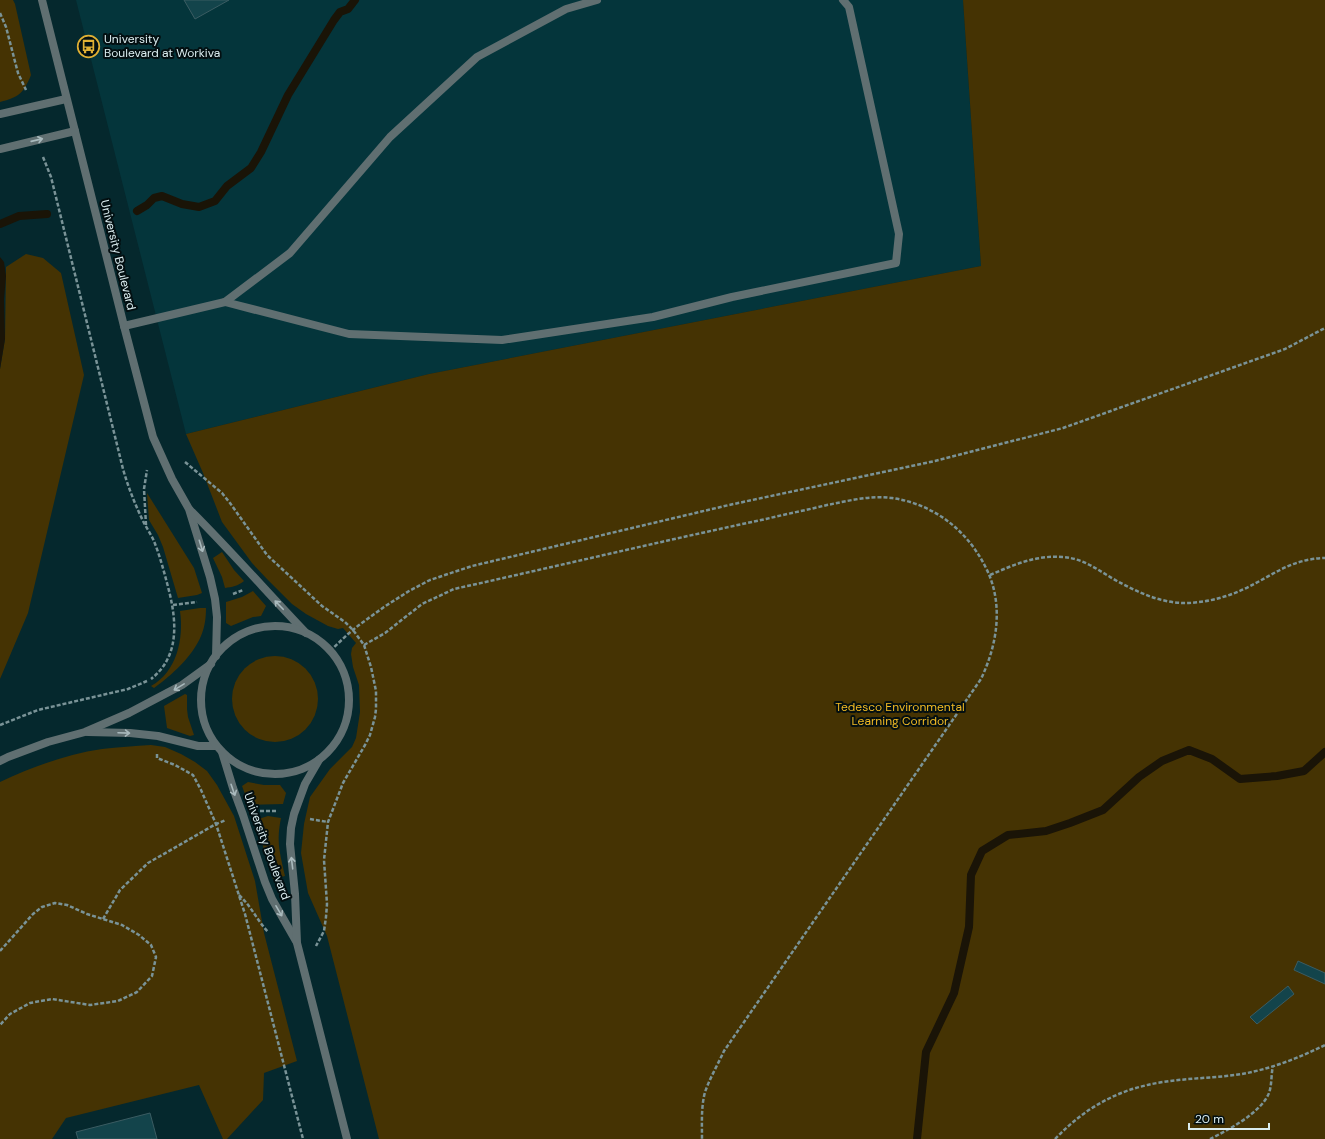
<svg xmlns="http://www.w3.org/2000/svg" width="1325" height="1139" font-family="'DM Sans',sans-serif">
<rect width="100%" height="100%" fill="#05282d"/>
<path fill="#04353b" d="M76 0H963L981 266 429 374 186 434Z"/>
<g fill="#453303">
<path d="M0 0H13L15 4 31 75C23 94 19 97 0 102Z"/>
<path d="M963 0H1325V1139H379L327 936 308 893 301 853 304 824 310 797 330 769 352 747 356 738 360 712 359 685 353 667 351 654 352 648 356 643 343 628 338 629 328 626 306 614 292 604 267 579 252 563 222 522 203 473 186 434 429 374 981 266Z"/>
<path d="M26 254 43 258 61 273 84 375 28 613 0 679V369L5 339 6 267Z"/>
<path d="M147 493 194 568 202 593 197 595 178 598 163 547 158 535 149 520Z"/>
<path d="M222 552 234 570 244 581C238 586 232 587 225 588L222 577 213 558Z"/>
<path d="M253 591 266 606 261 616 253 617 231 626 226 623V602L242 597Z"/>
<path d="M200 608H206C206 617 205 627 201 636 192 657 172 675 154 688L151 686C177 672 184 638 180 611Z"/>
<circle cx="275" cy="699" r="43"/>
<path d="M185 694 187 695V709L188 717 194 735 190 736 167 728 164 706Z"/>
<path d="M151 745 165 747 181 754 195 762 207 771 217 785 234 816 255 881 264 933 297 1061 264 1073 263 1100 227 1139H223L199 1085 66 1118 52 1139H0V782C32 767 67 754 102 749 118 747 135 746 151 745Z"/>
<path d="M248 782 264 785H280L286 793 283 804 249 805 242 786Z"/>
<path d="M268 816 281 818C276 842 280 853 285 876L273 879 255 820Z"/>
</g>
<path fill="#1a1407" d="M0 257 4 262 6 276 4 299 5 339 0 369Z"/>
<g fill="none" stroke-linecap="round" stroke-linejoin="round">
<g stroke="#1a1407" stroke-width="8">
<path d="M137 211 147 205 154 198 162 196 182 204 199 207 215 201 227 186 251 168 261 152 288 95 334 20 340 12 348 9 355 0"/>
<path d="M0 224 19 216 47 214"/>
<path d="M917 1139 926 1052 954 993 969 927 971 875 982 851 1008 835 1046 831 1070 823 1103 810 1139 777 1162 761 1189 750 1212 759 1240 779 1277 776 1304 771 1325 752"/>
</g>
</g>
<g fill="#13444b" stroke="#3b5c62">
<path d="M184 0H229L195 19Z"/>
<path d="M1298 961 1325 973V984L1294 970Z"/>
<path d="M1288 986 1294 994 1257 1024 1250 1017Z"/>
<path d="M150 1113 157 1139H78L76 1132Z"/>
</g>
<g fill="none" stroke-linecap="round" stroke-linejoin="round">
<g stroke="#7a9397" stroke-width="2.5" stroke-dasharray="4 2" stroke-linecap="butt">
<path d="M0 13 6 27 18 73 26 90"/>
<path d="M43 157 51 177 123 469C128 487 135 504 143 521 146 527 150 533 153 539 159 553 163 568 167 583 176 616 182 655 151 679"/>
<path d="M185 462 222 493 230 503 267 555 322 606 345 622 353 630 364 645 371 667 376 691V709L375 717 370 735 365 745 343 783 328 822 324 860 327 904 326 917 324 931 316 946"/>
<path d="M146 525 144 489 147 470"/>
<path d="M990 575C1013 565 1036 555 1062 557 1084 558 1099 571 1117 581 1139 593 1163 604 1189 603 1208 602 1227 597 1244 589 1274 575 1290 559 1325 558"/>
<path d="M233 594 243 590"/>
<path d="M173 605 197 602"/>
<path d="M364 645 385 633 422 604 454 589C558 566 662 541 766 519 786 514 807 510 827 505 848 501 870 495 892 498 933 504 966 529 985 566 1004 602 998 643 981 679L724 1051C718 1064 710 1078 705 1092 701 1107 702 1123 702 1139"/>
<path d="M330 651 348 634 359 625 384 607 409 591 430 580 472 566 729 505 935 461 1063 428 1285 349 1325 328"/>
<path d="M0 725 38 710 128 689 147 681"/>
<path d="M157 754V758L175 765 193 775 201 790 216 824 245 914 303 1139"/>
<path d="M260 811H276"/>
<path d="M310 819 328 822"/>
<path d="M239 895C251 906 257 920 268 932"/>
<path d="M103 919 120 890 148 863 216 824 226 820"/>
<path d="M0 951 33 914 42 907 55 903 67 905 87 914 122 925 139 935 151 945 156 957 152 976 137 992 118 1001 90 1005 52 999 30 1003 10 1014 0 1025"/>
<path d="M1055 1139C1086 1107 1118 1089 1163 1082 1189 1078 1216 1078 1242 1074 1270 1069 1299 1058 1325 1045"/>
<path d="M1210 1139C1228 1130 1261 1113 1269 1093 1272 1085 1271 1074 1273 1066"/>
</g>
<g stroke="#606f71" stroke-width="8">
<path d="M0 114 66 99"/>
<path d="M0 149 75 131"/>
<path d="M225 302 349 334 502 340 653 317 732 297 896 263 899 234 849 7 843 0"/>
<path d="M124 326 225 302 290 253 390 137 477 57 566 9 597 0"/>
</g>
<g stroke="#606f71" stroke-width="8">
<path d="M88 732 130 733 158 736 198 746H216"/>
<path d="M0 761 8 757 48 742 85 732 129 713 182 685 211 664"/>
</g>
<g stroke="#606f71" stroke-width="8">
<path d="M42 0 124 326 153 437 172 479 189 509 210 577 215 599 217 617 216 656"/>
<path d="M190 510C230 550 267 592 306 633"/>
<circle cx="275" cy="700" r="74"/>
<path d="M222 752 233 788 243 815 265 882 272 899 296 941"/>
<path d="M319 760 305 784 294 814 291 828 290 844 295 894 297 943 347 1139"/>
</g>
</g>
<defs><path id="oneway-shaft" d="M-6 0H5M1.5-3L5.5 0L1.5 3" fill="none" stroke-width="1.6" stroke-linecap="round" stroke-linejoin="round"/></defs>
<g stroke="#a9babd">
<use href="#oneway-shaft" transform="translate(37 140) rotate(-13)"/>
<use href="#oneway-shaft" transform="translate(201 546) rotate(73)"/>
<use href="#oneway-shaft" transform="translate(279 605) rotate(-134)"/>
<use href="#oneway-shaft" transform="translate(179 687) rotate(149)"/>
<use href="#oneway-shaft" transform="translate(124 733) rotate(2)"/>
<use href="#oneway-shaft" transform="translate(233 790) rotate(71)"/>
<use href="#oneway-shaft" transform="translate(292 863) rotate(-97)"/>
<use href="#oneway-shaft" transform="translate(279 911) rotate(60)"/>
</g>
<defs>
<symbol id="bus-ring" viewBox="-11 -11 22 22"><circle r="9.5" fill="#030f11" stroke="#e0b034" stroke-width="1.5"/><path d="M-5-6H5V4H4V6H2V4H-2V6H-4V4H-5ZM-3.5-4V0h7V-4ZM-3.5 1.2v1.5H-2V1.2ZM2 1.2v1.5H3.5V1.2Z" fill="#e0b034"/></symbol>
</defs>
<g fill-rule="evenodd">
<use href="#bus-ring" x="76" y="34" width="25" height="25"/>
</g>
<g text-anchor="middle" stroke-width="4" stroke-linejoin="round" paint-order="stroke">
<g font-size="12" fill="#daecef" stroke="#030f11" text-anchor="start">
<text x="104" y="43">University<tspan x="104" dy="14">Boulevard at Workiva</tspan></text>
</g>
<g font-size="12" fill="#daecef" stroke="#030f11">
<text transform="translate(118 255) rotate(76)" y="4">University Boulevard</text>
<text transform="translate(267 846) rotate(70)" y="4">University Boulevard</text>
</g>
<g font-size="12" fill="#f1ba24" stroke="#030f11">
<text x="900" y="711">Tedesco Environmental<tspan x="900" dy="14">Learning Corridor</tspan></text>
</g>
</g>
<path d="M1189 1123v6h80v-6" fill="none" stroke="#daecef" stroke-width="2"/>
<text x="1195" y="1123" font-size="12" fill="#daecef" stroke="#030f11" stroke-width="3" paint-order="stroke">20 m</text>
</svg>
